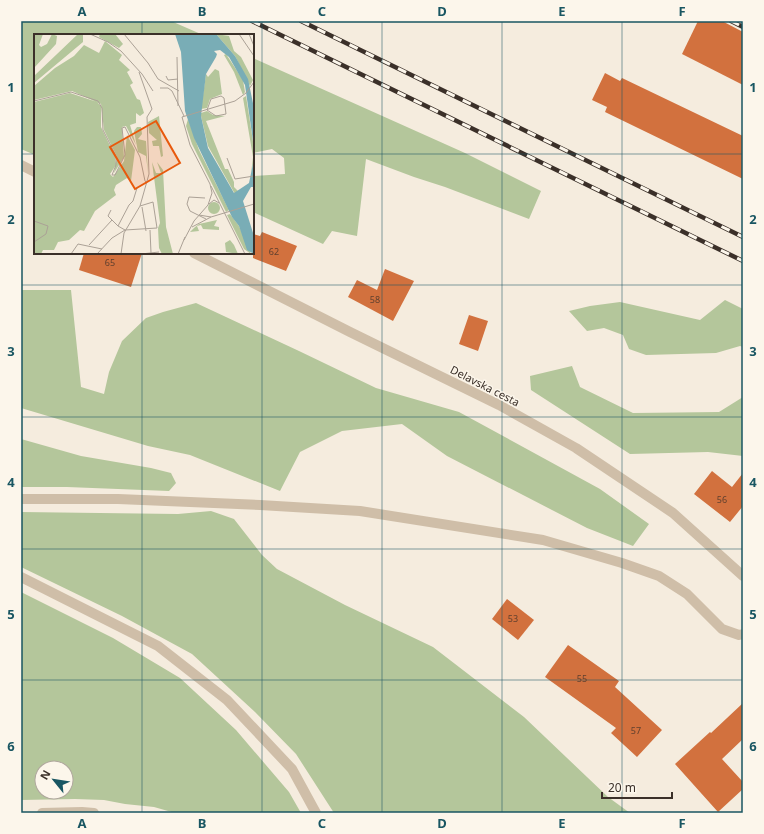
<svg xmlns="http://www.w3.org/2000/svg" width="764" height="834" font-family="'Noto Sans',sans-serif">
<rect width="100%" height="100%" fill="#f5ecde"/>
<g fill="#b4c69b" fill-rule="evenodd">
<path d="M21 21H171L203 35H35V155L21 149Z"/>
<path d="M253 58 465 153 541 191 529 219 445 187 414 177 366 159 357 236 332 231 323 244 253 212V176L285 174 284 158 272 149 253 153Z"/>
<path d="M21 290H71L81 387 104 394 109 372 122 341 146 318 163 312 196 303 299 351 376 388 459 412 600 489 649 524 633 546 587 528 447 456 402 424 342 431 300 452 280 491 190 455 148 446 21 408Z"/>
<path d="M725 300 743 309V347L740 346 716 353 646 355 629 349 623 335 604 328 587 331 569 311 590 306 620 302 700 320Z"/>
<path d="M572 366 580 387 633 413 719 412 743 397V456L708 452 630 454 531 390 530 376Z"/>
<path d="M21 439 81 456 151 468 171 473 176 483 169 491 67 487H21Z"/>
<path d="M211 511 234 519 262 555 277 569 345 605 433 647 524 717 608 797 630 813H334L296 754 255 712 192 654 122 616 21 567V512L178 514Z"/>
<path d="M21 592 113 638 180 678 236 730 289 792 301 813H175L154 807 125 804 104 800 75 799 21 800ZM42 768H66V792H42Z"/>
</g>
<g fill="#d2713e">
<path d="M698 21H722L743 32V85L682 54Z"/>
<path d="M605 73 620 81 622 78 743 136V179L605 112 607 107 592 100Z"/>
<path d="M262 232 297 246 286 271 253 258V234L260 236Z"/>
<path d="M84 253H142L131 287 79 270Z"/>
<path d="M385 269 414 281 393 321 348 297 357 280 377 290Z"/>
<path d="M469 315 488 321 478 351 459 344Z"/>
<path d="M712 471 732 487 743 473V506L730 522 694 494Z"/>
<path d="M507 599 534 620 518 640 492 619Z"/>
<path d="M568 645 619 681 615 687 662 730 637 757 611 733 616 728 545 677Z"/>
<path d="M743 703V739L722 759 743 782V789L718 812 675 764 710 732 711 733Z"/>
</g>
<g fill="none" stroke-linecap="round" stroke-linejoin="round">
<g stroke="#cfbea8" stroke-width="10">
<path d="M21 165 35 172"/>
<path d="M194 253 350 332 499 405 576 448 673 513 743 576"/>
<path d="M21 499H118L260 505 360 511 543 540 622 563 659 576 687 594 722 629 739 635 743 634"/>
<path d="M21 577 158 646 227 700 292 769 316 813"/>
<path d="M42 813 82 812 94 813"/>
</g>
<defs>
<g id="rail">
<path d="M252 21 743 261"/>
<path d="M301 21 743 237"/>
<path d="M731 21 743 27"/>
</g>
</defs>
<use href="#rail" stroke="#3b3029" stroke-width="4.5"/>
<use href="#rail" stroke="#fcf6eb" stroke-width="3" stroke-dasharray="9" stroke-linecap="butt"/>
</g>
<path fill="none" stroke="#195662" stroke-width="1" stroke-opacity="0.55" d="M142 21V35M262 21V813M382 21V813M502 21V813M622 21V813M21 154H35M253 154H743M142 253V813M21 285H743M21 417H743M21 549H743M21 680H743"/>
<g text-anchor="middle" stroke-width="3" stroke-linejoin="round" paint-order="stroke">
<g font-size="9" fill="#61402e">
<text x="274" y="255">62</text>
<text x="110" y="266">65</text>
<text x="375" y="303">58</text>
<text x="722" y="503">56</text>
<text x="513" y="622">53</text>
<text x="582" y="682">55</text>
<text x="636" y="734">57</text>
</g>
<g font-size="11" fill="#3b3029" stroke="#fcf6eb">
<text transform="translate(485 386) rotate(27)" y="4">Delavska cesta</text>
</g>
</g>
<g transform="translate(34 34)">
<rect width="220" height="220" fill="#f5ecde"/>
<path d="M0 0H9L5 11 7 13 13 10 18 0 23 2 22 10 0 34ZM44 0H49V8L0 49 1 41ZM66 0H81L89 10 85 14 65 3ZM182 0 195 2 200 17 207 23 219 46 216 52 201 22ZM71 7 88 21 85 26 96 36 93 38 99 49 96 51 103 65 106 66 110 79 106 82 102 79V89L96 91 102 111 92 92 88 93 90 123 80 139 83 123 70 96 67 70 38 57 0 66V52L21 34 40 22 50 11 65 19ZM192 20 209 46 211 58 209 61 200 38 190 21ZM181 35 185 37 188 60 176 65 173 74 167 75 172 40 174 43ZM36 59 63 68 67 72V93L81 122 82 131 76 140 79 143 90 127 93 101 101 116 97 147 93 144 82 151 80 156 82 161 61 177 50 197 46 196 35 206 24 208 20 216H9L7 220H0V68ZM212 62 220 114V125L217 140 219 123 209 64ZM173 77 179 81 191 82 172 87 191 135H194L200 148V153L204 157 213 152 201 160 174 112 167 82V79ZM125 82 129 122 127 123 125 112H119L118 107 123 106 115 99 114 88ZM154 85 165 116 195 176 192 178 158 110 152 92ZM103 93H107L108 100 104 105 112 107 114 139 112 122 104 118 100 97ZM118 128 122 139H127L123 128 129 136 132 193 139 220H128L125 214 124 194 126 189ZM174 174a6 6 0 1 1 12 0a6 6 0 1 1-12 0ZM196 180 205 192 217 220 210 215 193 181ZM183 186 180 192 185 193V196L169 195 167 191 163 192 165 197 156 198 160 194 165 190ZM196 206 200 211 204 220 192 218 191 209Z" fill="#b4c69b"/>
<path d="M141 0H182L201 22 214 45 220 74V114L211 51 195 23 186 16 180 17 183 20 182 23 172 40 167 82 174 114 200 159 215 149 220 125V153H217L209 167 220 202V220L213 216 205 192 198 183 160 104 151 77 147 18Z" fill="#79adb6"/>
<path fill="none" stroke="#aba196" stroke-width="1" d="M56 0 74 8 87 17 108 40 119 57M90 0 114 29 124 45 145 57M205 0 220 22M215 0 220 12M143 23 144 72M132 42 134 46 144 45M126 54H134L138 57 150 82M187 62 190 64 192 80 182 82 173 76 177 65ZM0 67 37 58 64 67 68 74 69 96 82 122V131L78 141H81L91 121 88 94 91 93 106 123 111 147 113 149M193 124 201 145 220 142M177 152 211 220M171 164 155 163 153 170 156 177 172 185M175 170 180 166 185 169M108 173 112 197M77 176 74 182 78 186M165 181 177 183M0 187 14 192 12 200 0 208M158 193 177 183 220 170M91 196 84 192 95 171 99 167 103 154M116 196 117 219M150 206 160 187 174 171 178 159 176 150 156 111 148 83 201 67 212 59 220 48M55 211 78 186 84 192M37 220 44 210 68 215M63 220 78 204 91 196 123 194 119 168 106 172M87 220 90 199 106 172 115 140 113 83 118 75 105 38M107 220 125 218M144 220 151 203"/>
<path fill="#e8590c" fill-opacity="0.15" stroke="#e8590c" stroke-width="2" d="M122 87 146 129 101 155 76 113Z"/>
<rect width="220" height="220" fill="none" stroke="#3b3029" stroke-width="2"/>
</g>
<rect width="764" height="834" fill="none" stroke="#fcf6eb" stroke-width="44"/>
<g transform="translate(54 780) rotate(300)"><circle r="19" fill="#fcf6eb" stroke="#afa79d"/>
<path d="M0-3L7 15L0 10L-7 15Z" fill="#195662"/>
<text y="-6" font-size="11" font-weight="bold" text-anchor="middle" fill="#3b3029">N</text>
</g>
<path d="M602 792v6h70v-6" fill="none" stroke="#3b3029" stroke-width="2"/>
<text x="608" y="792" font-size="12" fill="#3b3029" stroke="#fcf6eb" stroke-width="3" paint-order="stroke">20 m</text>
<rect x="22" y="22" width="720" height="790" fill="none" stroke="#195662" stroke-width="1.5"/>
<g font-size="13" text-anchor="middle" font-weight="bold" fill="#195662">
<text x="82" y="16">A</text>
<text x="202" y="16">B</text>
<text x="322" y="16">C</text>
<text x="442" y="16">D</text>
<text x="562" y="16">E</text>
<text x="682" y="16">F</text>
<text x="11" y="92">1</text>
<text x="753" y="92">1</text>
<text x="11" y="224">2</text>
<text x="753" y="224">2</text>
<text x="11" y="356">3</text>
<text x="753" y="356">3</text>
<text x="11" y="487">4</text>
<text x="753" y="487">4</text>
<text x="11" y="619">5</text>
<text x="753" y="619">5</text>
<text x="11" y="751">6</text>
<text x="753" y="751">6</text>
<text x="82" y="828">A</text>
<text x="202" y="828">B</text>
<text x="322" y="828">C</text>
<text x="442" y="828">D</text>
<text x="562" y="828">E</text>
<text x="682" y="828">F</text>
</g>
</svg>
